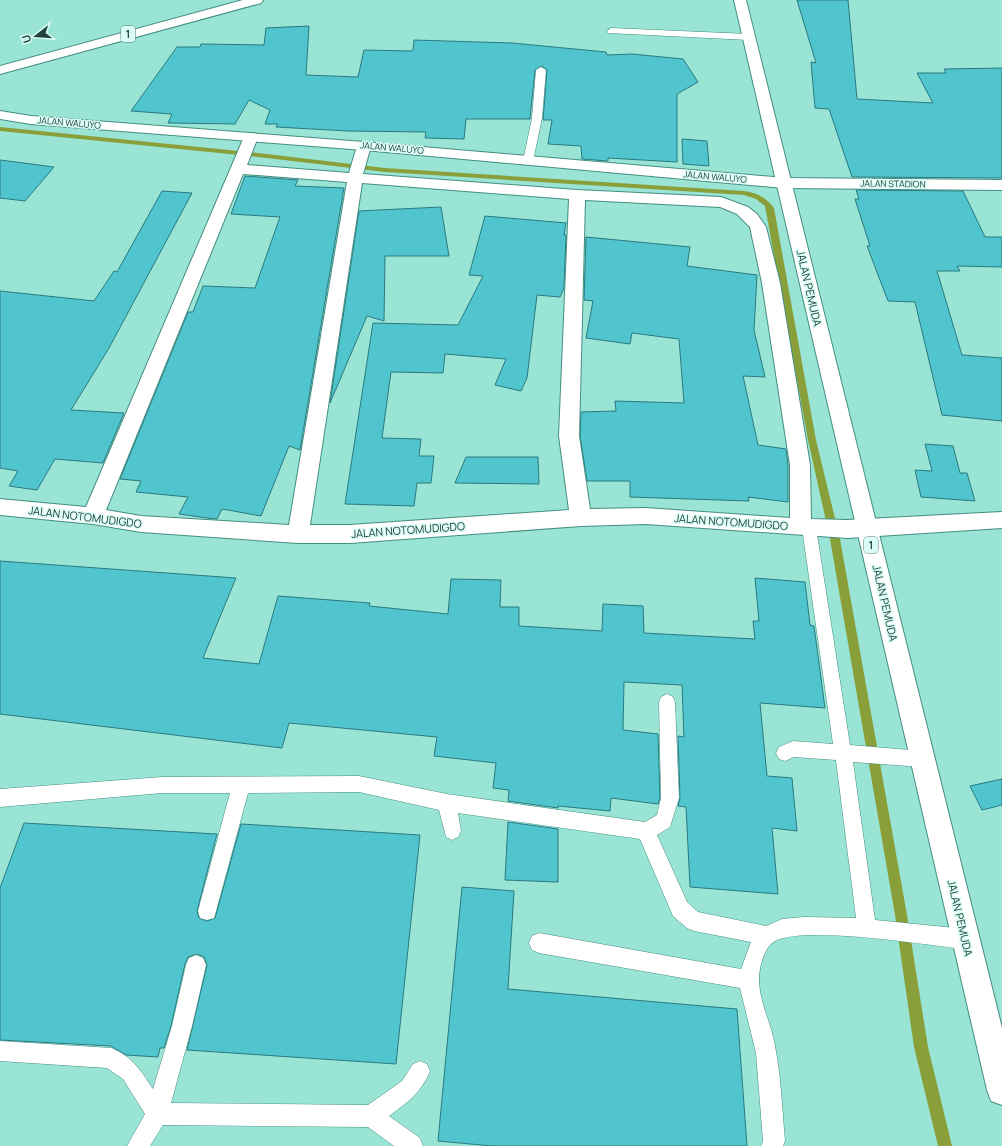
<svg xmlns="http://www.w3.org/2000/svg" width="1002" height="1146" font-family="Manrope,sans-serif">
<rect width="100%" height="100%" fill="#9ae4d6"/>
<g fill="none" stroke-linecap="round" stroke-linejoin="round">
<path fill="#89a03a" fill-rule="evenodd" d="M0 127 249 152 385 168 744 191C757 193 766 197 774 208L816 440 840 539 907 915 928 1047 952 1146H938L914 1047 895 915 830 539 808 440 765 206 756 199 744 195 385 172 249 156 0 131Z"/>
</g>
<g fill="#51c5cd" stroke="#297a7f">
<path d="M797 0H848L857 99 933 103 917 73H946L944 69 1002 68V178L852 177 829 109 815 108 811 62 816 63Z"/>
<path d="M309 26 306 75 358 77 364 50 411 51 413 50 414 40 512 43 606 52 607 55 632 54 683 59 698 82 677 94V162L608 158V161L582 159 581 146 548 144 552 120H543L547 70 542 66 535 70 530 119H466L464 139 425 138 426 132 348 131 276 127 278 124H265L270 110 249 100 235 124 168 123 172 114 131 111 177 47H200L201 44 264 45 266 28Z"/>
<path d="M682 139 707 141 709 166 683 164Z"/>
<path d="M0 160 54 167 25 201 0 198Z"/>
<path d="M245 176 298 180 295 186 344 188 300 450 289 446 261 516 222 509 217 519 207 518 179 514 188 497 136 492 141 481 120 479 188 312H193L203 286 255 288 280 217 231 214Z"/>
<path d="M856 190 963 191 985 237H1002V267L957 266 960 271H937L962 355 1002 358V421L942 415 915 302 888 301 867 246H870L855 199H859Z"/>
<path d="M162 191 192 193 109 348 71 410 124 413 103 463 55 459 37 490 9 486 18 471 0 468V291L94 301 114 271 117 272Z"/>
<path d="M441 207 449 256H385L384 321 367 316 330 403 359 211Z"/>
<path d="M485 216 566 223 564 235H566L564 288 560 297 537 295 527 378 521 391 495 385 506 359 445 354 443 373 391 372 382 438 421 439 419 456H434L431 483H417L414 506 345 504 373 323 458 325 483 276 469 275Z"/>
<path d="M586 237 690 247 687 266 757 275 754 330 765 377 743 376 758 445 786 449 788 465V502L748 497 749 501 630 497V481H587L580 436 581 412 616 411 615 401 684 403 679 339 632 333 630 344 586 338 593 301 584 300Z"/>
<path d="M925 444 953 446 960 473H967L975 501 921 497 915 470 932 471Z"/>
<path d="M466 457H538L539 484 455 483Z"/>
<path d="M0 561 236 578 203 658 259 664 278 596 370 603 369 606 448 614 451 579 501 580 500 607H519V626L602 631 603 604 643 606 644 633 755 639 753 621H759L755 578 805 582 810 625 814 626 825 708 760 703 767 776 792 778 797 831 772 828 778 894 690 887 686 807 678 806 680 798 678 736 684 737 682 685 624 682 623 730 658 734 660 798 658 804 611 798 610 811 558 806V808L508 801 509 790 493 788 496 763 434 756 437 737 289 723 282 748 0 714Z"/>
<path d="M1002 779V805L982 810 970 786Z"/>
<path d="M508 822 558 829V882L505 880Z"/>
<path d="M24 823 217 834 197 911 199 918 207 921 215 918 241 824 420 835 396 1064 187 1050 207 965 204 957 197 954 188 957 185 964 171 1026 164 1048H160L158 1057 126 1055 111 1046 0 1040V888Z"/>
<path d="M462 887 514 891 508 989 737 1009 747 1146H492L438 1141Z"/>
</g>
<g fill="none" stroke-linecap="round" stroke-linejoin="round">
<defs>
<g id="service">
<path d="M611 28 749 34 753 37 749 40 608 33 607 31Z"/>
<path d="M541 67 546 70 542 118 533 161 528 164 523 161 532 118 536 70Z"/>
<path d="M809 522 814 524 816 528 850 745 922 751 928 753 931 759 928 765 922 767 853 762 875 920 965 929 972 932 975 939 972 946 965 949C927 945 804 925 775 941 764 947 759 968 759 979 759 1001 770 1021 774 1041 781 1074 782 1108 785 1141L783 1146H761L763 1141 756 1053 740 988 539 953 532 950 529 943 532 936 539 933 741 969 751 942 694 931 687 928 673 916 640 839 458 813 461 831 458 837 452 840 446 837 439 810 359 792 248 793 216 911 214 918 207 920 200 918 198 911 230 793H162L0 807V789L162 777 359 776 447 794 645 822 657 815 661 798 659 702 661 697 667 694 673 697 675 702 679 798 670 827 657 835 687 902 698 912 766 926 782 919 804 917 856 918 836 760 794 757 785 761 779 759 776 753 779 747 793 741 833 744 802 528 804 524Z"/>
<path d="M196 955 203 958 206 965 192 1026 171 1103 368 1105 402 1081 413 1064 420 1061 427 1064 430 1071C421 1093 408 1102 389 1116L420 1138 423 1146H394L368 1127 163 1125 150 1146H127L145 1114 123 1079 107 1068 0 1061V1041L111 1048C133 1057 141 1071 153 1089L172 1026 186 965 189 958Z"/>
</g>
<path id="minor" d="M251 133 256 134 258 137 247 165 349 173 357 146 359 143H369L371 146 363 174 577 190 721 197 748 207 757 214 766 227 780 283 810 465 811 519 847 520 1002 512V528L847 538 646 524 581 526 350 543H298L141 532 93 524 0 515V499L86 507 244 137 246 134ZM243 174 347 182 289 525 141 516 106 510ZM362 183 569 199 559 436 569 510 350 525H310ZM585 200 720 207 737 214 750 227 762 283 790 465V518L646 508 590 509 579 436Z"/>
<path id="tertiary" d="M0 111 31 116 364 142 784 178 1002 180V190L784 188 364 150 31 124 0 119Z"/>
<g id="trunk">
<path d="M243 0H263L261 3 0 74V66Z"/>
<path d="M734 0H746L1002 1028V1105L991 1101 987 1090Z"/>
</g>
</defs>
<use href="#service" stroke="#448e81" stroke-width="1"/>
<use href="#minor" stroke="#448e81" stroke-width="2"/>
<use href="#tertiary" stroke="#448e81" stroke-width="2"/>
<use href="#trunk" stroke="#448e81" stroke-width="2"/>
<use href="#service" fill="#fff" fill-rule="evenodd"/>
<use href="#minor" fill="#fff" fill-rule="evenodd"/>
<use href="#tertiary" fill="#fff" fill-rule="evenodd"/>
<use href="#trunk" fill="#fff" fill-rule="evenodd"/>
</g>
<g text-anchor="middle" stroke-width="3" stroke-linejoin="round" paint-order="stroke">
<g font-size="9" fill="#23423c" stroke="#d9fdf5">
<text transform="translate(69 123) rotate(5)" y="3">JALAN WALUYO</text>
<text transform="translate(392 148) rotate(5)" y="3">JALAN WALUYO</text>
<text transform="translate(715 177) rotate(5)" y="3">JALAN WALUYO</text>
<text transform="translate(893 184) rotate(1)" y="3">JALAN STADION</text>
</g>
<g fill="#d9fdf5" stroke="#5a7a74" stroke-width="1">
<rect x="121" y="26" width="14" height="16" rx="3"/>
<rect x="864" y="537" width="14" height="16" rx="3"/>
</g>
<g font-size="10" font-weight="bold" fill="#23423c">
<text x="128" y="38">1</text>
<text x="871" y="549">1</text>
</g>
<g font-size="11" fill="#23423c" stroke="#d9fdf5">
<text transform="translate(809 288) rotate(77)" y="4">JALAN PEMUDA</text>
<text transform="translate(85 517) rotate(7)" y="4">JALAN NOTOMUDIGDO</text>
<text transform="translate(731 522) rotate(4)" y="4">JALAN NOTOMUDIGDO</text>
<text transform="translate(408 530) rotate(-4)" y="4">JALAN NOTOMUDIGDO</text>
<text transform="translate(885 603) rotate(77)" y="4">JALAN PEMUDA</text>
<text transform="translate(960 918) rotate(77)" y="4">JALAN PEMUDA</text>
</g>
</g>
<g transform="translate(36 36) rotate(253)" stroke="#d9fdf5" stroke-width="3" paint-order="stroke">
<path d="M0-3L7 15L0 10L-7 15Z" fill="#23423c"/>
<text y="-6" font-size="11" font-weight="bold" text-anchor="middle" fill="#23423c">U</text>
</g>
</svg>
